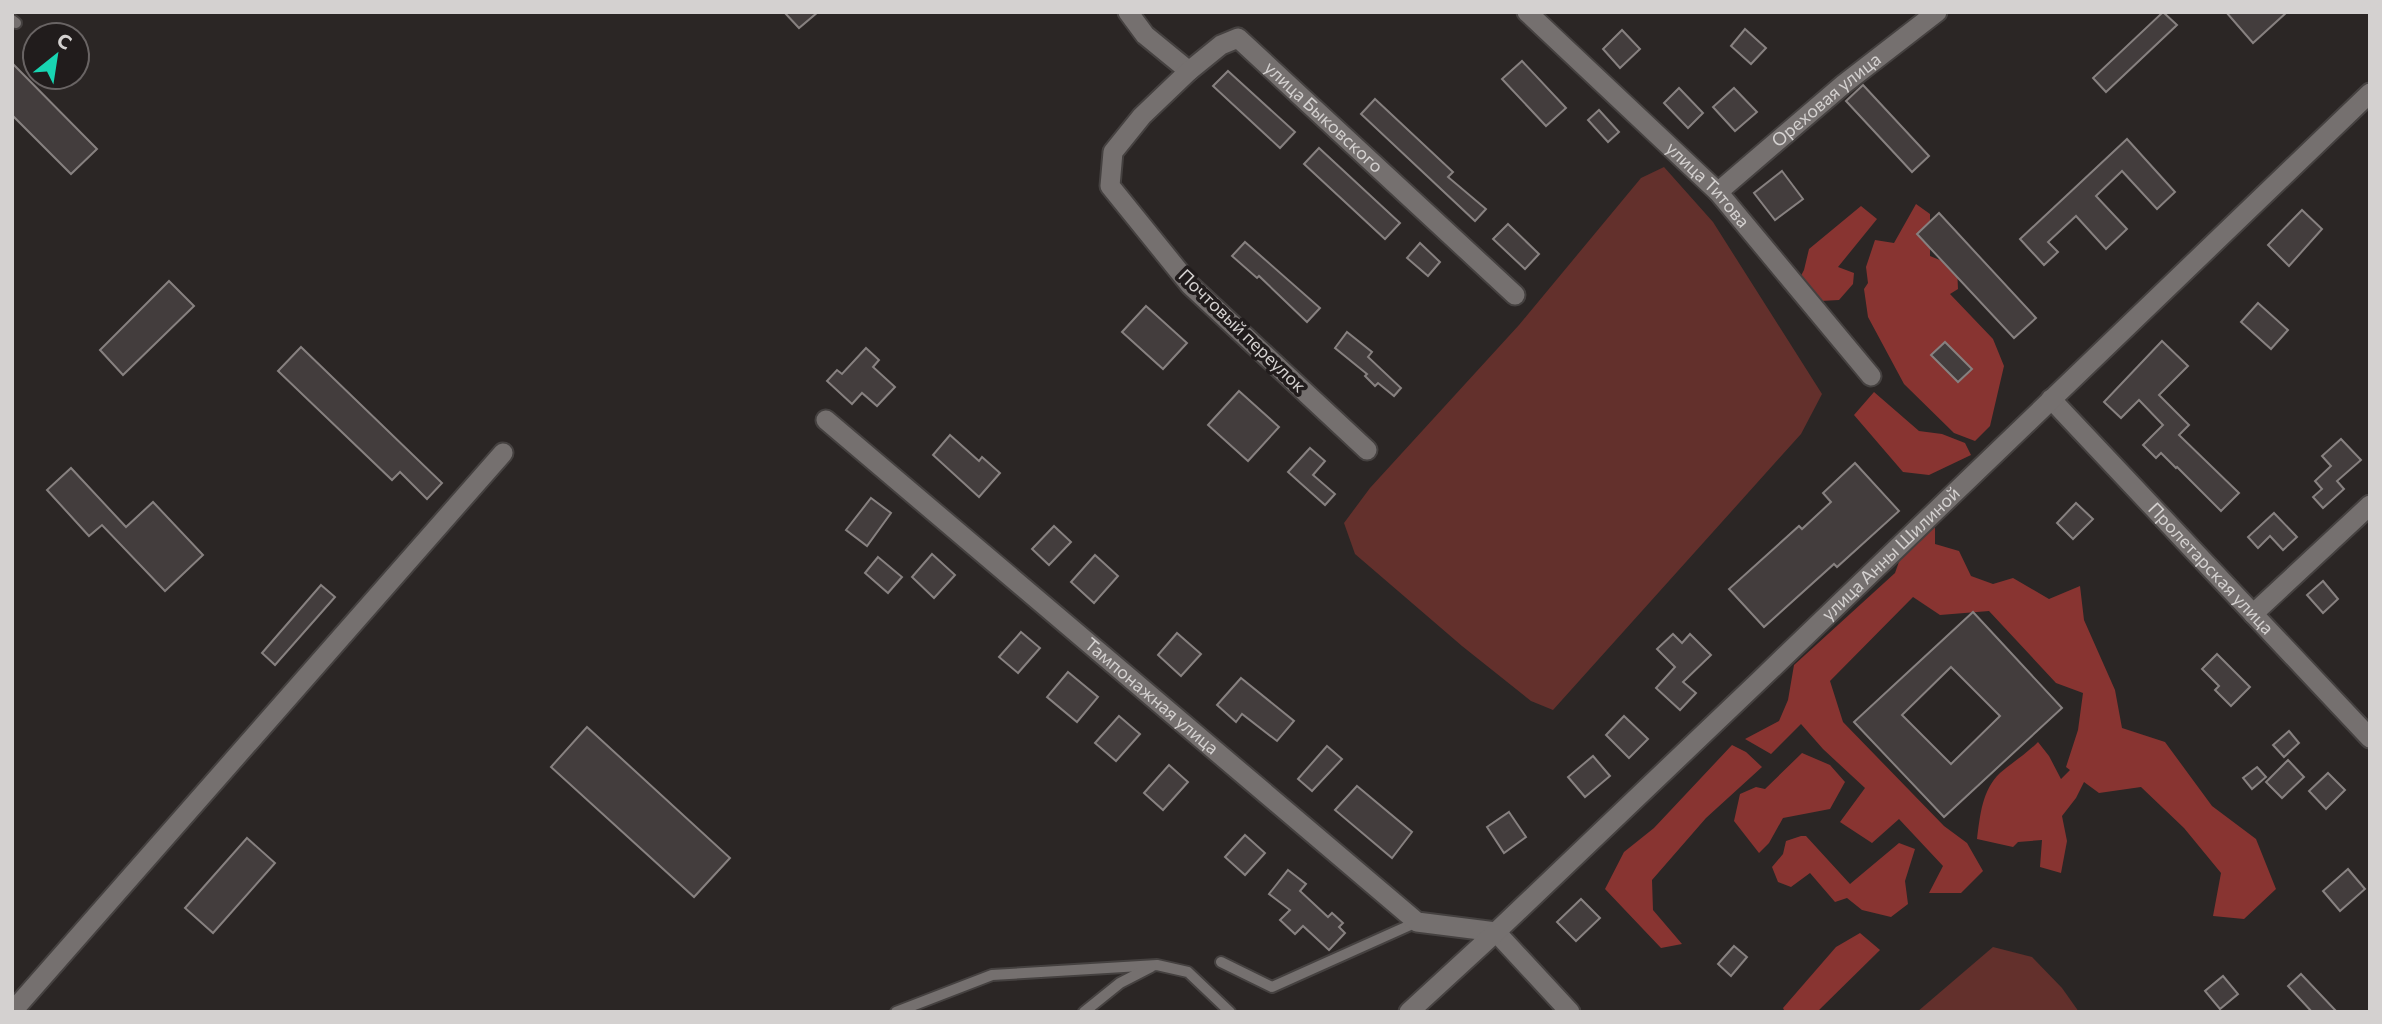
<svg xmlns="http://www.w3.org/2000/svg" width="2382" height="1024" font-family="Commissioner,sans-serif">
<rect width="100%" height="100%" fill="#2b2625"/>
<g fill="#63302c">
<path d="M1664 167 1713 222 1822 394 1801 434 1553 710 1531 701 1462 646 1355 554 1344 523 1370 488 1519 325 1641 178Z"/>
<path d="M1993 947 2032 957 2062 988 2079 1012H1917Z"/>
</g>
<g fill="#883431" fill-rule="evenodd">
<path d="M1916 204 1930 214V256L1957 267 1958 289 1950 294 1993 339 2004 366 1990 426 1975 441 1954 433 1904 384 1868 317 1864 289 1868 283 1866 267 1875 240 1894 243ZM1945 342 1971 369 1958 382 1931 355Z"/>
<path d="M1861 206 1877 219 1838 267 1854 273 1853 284 1839 300 1802 302 1794 289 1804 270 1809 249Z"/>
<path d="M1874 392 1919 431 1942 434 1965 443 1971 455 1929 475 1903 472 1854 415Z"/>
<path d="M1935 527V544L1959 551 1971 576 1993 584 2013 578 2049 599 2080 586 2084 620 2115 690 2122 728 2165 742 2212 806 2256 839 2276 889 2244 919 2213 916 2221 873 2184 828 2141 787 2099 793 2084 782 2076 798 2062 816 2067 841 2061 873 2040 867 2042 840 2018 842 2013 847 1977 839C1980 816 1982 790 2000 773 2013 762 2026 754 2038 742L2049 756 2061 779 2070 770 2066 767 2078 730 2083 693 2056 683 1989 611 1940 615 1913 597 1830 681 1843 722 1944 826 1967 843 1983 871 1961 893H1929L1943 866 1899 819 1872 843 1840 822 1865 788 1823 749 1801 724 1771 754 1745 739 1779 721 1788 700 1794 665 1895 573 1901 556Z"/>
<path d="M1732 745 1746 752 1762 767 1706 818 1652 880 1653 910 1682 944 1661 948 1605 889 1624 852 1654 828Z"/>
<path d="M1802 753 1830 765 1845 782 1830 809 1783 818 1769 843 1759 853 1734 821 1740 794 1756 787 1765 789Z"/>
<path d="M1801 836H1806L1850 884 1899 843 1915 849 1905 881 1908 904 1891 917 1862 910 1847 898 1835 902 1810 873 1791 887 1778 882 1772 867 1783 854 1786 841Z"/>
<path d="M1860 933 1880 950 1817 1012H1785L1783 1008 1836 947Z"/>
</g>
<g fill="#433d3d" stroke="#878180" stroke-width="2" fill-rule="evenodd">
<path d="M784 12H818L799 28Z"/>
<path d="M2163 12 2177 25 2106 92 2093 78Z"/>
<path d="M2226 12H2287L2253 43Z"/>
<path d="M1745 29 1766 48 1751 64 1731 46Z"/>
<path d="M1622 30 1640 49 1620 68 1603 49Z"/>
<path d="M1522 61 1566 108 1546 126 1502 79Z"/>
<path d="M12 63 97 149 71 174 12 115Z"/>
<path d="M1228 71 1295 132 1280 148 1213 86Z"/>
<path d="M1863 85 1929 156 1912 172 1846 101Z"/>
<path d="M1679 88 1703 113 1688 128 1664 103Z"/>
<path d="M1734 88 1757 112 1735 131 1713 107Z"/>
<path d="M1375 99 1453 172 1448 177 1486 209 1475 221 1361 114Z"/>
<path d="M1599 110 1619 132 1608 142 1588 120Z"/>
<path d="M2127 139 2175 192 2157 209 2122 171 2096 196 2127 229 2106 249 2076 216 2048 242 2058 252 2044 265 2020 239Z"/>
<path d="M1319 148 1400 223 1385 239 1304 164Z"/>
<path d="M1782 171 1803 199 1775 220 1754 193Z"/>
<path d="M2302 210 2322 229 2289 266 2268 245Z"/>
<path d="M1939 213 2036 318 2014 338 1917 234Z"/>
<path d="M1508 224 1539 254 1525 269 1493 239Z"/>
<path d="M1245 242 1320 308 1307 322 1259 276 1257 278 1232 256Z"/>
<path d="M1420 243 1440 262 1428 276 1407 258Z"/>
<path d="M169 281 194 306 123 375 100 350Z"/>
<path d="M2258 303 2288 330 2271 349 2241 322Z"/>
<path d="M1146 306 1187 343 1163 369 1122 332Z"/>
<path d="M1347 332 1372 352 1368 357 1401 388 1394 396 1378 383 1375 386 1365 376 1367 374 1335 348Z"/>
<path d="M2162 341 2188 366 2159 395 2189 425 2179 435 2239 493 2221 511 2177 467 2176 468 2161 453 2156 458 2143 445 2163 425 2139 400 2121 418 2104 402Z"/>
<path d="M1945 342 1972 369 1958 382 1931 355Z"/>
<path d="M301 347 442 483 427 499 400 472 392 480 278 371Z"/>
<path d="M866 348 879 360 873 367 895 387 877 406 862 393 852 404 827 381 837 370 842 374Z"/>
<path d="M1239 391 1279 427 1248 461 1208 425Z"/>
<path d="M950 435 979 461 982 457 1000 473 979 497 933 455Z"/>
<path d="M2341 439 2361 460 2337 481 2344 489 2323 508 2313 497 2322 489 2315 481 2331 466 2322 456Z"/>
<path d="M1310 448 1325 461 1313 475 1335 494 1325 505 1288 472Z"/>
<path d="M1855 463 1899 511 1837 567 1834 564 1764 627 1729 589 1799 526 1802 529 1831 502 1823 493Z"/>
<path d="M71 468 126 527 153 502 203 555 165 591 102 525 89 536 47 490Z"/>
<path d="M871 498 891 513 867 546 846 530Z"/>
<path d="M2076 503 2093 519 2073 539 2057 523Z"/>
<path d="M2274 513 2297 537 2283 550 2270 536 2258 548 2248 537Z"/>
<path d="M1054 526 1071 542 1049 565 1032 549Z"/>
<path d="M932 554 955 575 934 598 912 577Z"/>
<path d="M1095 555 1118 576 1094 603 1071 582Z"/>
<path d="M878 557 902 577 888 593 865 573Z"/>
<path d="M2323 581 2338 599 2323 613 2307 595Z"/>
<path d="M321 585 335 597 275 665 262 653Z"/>
<path d="M1973 612 2062 708 1944 817 1854 722ZM1951 667 2000 716 1951 764 1902 715Z"/>
<path d="M1021 632 1040 648 1018 673 999 657Z"/>
<path d="M1177 633 1201 654 1181 676 1158 655Z"/>
<path d="M1673 634 1682 643 1690 634 1711 655 1683 682 1696 693 1680 710 1656 688 1675 667 1657 649Z"/>
<path d="M2217 654 2250 687 2231 706 2215 690 2219 686 2202 669Z"/>
<path d="M1068 672 1098 697 1077 722 1047 697Z"/>
<path d="M1241 678 1294 721 1277 741 1242 714 1236 722 1217 705Z"/>
<path d="M1119 716 1140 734 1116 761 1095 743Z"/>
<path d="M1624 716 1648 739 1629 758 1606 735Z"/>
<path d="M587 727 730 858 694 897 551 767Z"/>
<path d="M2289 731 2299 743 2284 757 2273 745Z"/>
<path d="M1327 746 1342 759 1312 791 1298 779Z"/>
<path d="M1593 756 1610 776 1585 797 1568 777Z"/>
<path d="M2288 760 2304 777 2282 798 2266 782Z"/>
<path d="M1169 765 1188 782 1163 810 1144 793Z"/>
<path d="M2257 767 2266 777 2252 789 2243 778Z"/>
<path d="M2328 773 2345 790 2326 809 2309 791Z"/>
<path d="M1357 786 1412 832 1392 858 1335 810Z"/>
<path d="M1509 812 1526 837 1504 853 1487 827Z"/>
<path d="M1245 835 1265 853 1245 875 1225 857Z"/>
<path d="M247 838 275 863 213 933 185 908Z"/>
<path d="M2348 869 2365 889 2340 911 2323 891Z"/>
<path d="M1288 870 1306 884 1300 891 1328 917 1332 913 1343 923 1339 927 1345 933 1329 950 1303 926 1295 934 1280 920 1290 910 1269 894Z"/>
<path d="M1581 899 1600 918 1576 941 1557 922Z"/>
<path d="M1734 946 1747 957 1731 976 1718 964Z"/>
<path d="M2301 974 2337 1012H2312L2288 986Z"/>
<path d="M2223 976 2238 994 2220 1009 2205 991Z"/>
</g>
<g fill="none" stroke-linecap="round" stroke-linejoin="round">
<defs>
<g id="service">
<path d="M12 20 16 23"/>
<path d="M1221 962 1272 987 1417 922"/>
<path d="M896 1012 992 975 1157 965 1188 972 1230 1012"/>
<path d="M1084 1012 1120 983 1151 967"/>
</g>
<g id="minor">
<path d="M1128 12 1145 35 1189 71"/>
<path id="s1" d="M1527 12 1718 192 1871 376"/>
<path id="s2" d="M1718 192 1844 84 1937 12"/>
<path id="s3" d="M2051 399 2370 738"/>
<path id="s4" d="M826 420 1417 922 1496 932"/>
<path id="s5" d="M1367 450 1190 285 1110 186 1113 152 1142 116 1189 71 1221 45 1238 38 1515 295"/>
<path d="M2253 614 2370 505"/>
<path d="M1496 932 1570 1012"/>
<path d="M12 1012 503 453"/>
<path id="s6" d="M1409 1012 1496 932 1759 681 2370 93"/>
</g>
</defs>
<use href="#service" stroke="#454140" stroke-width="14"/>
<use href="#minor" stroke="#454140" stroke-width="23"/>
<use href="#service" stroke="#75706f" stroke-width="10"/>
<use href="#minor" stroke="#75706f" stroke-width="19"/>
</g>
<g text-anchor="middle" stroke-width="7" stroke-linejoin="round" paint-order="stroke">
<g font-size="18" fill="#d4d1d0" stroke="#211c1c">
<text dy="6" stroke="none"><textPath href="#s2" startOffset="142">Ореховая улица</textPath></text>
<text dy="6" stroke="none"><textPath href="#s5" startOffset="691">улица Быковского</textPath></text>
<text dy="6" stroke="none"><textPath href="#s1" startOffset="250">улица Титова</textPath></text>
<text transform="translate(1242 331) rotate(44)" y="6">Почтовый переулок</text>
<text dy="6" stroke="none"><textPath href="#s6" startOffset="665">улица Анны Шилиной</textPath></text>
<text dy="6" stroke="none"><textPath href="#s3" startOffset="233">Пролетарская улица</textPath></text>
<text dy="6" stroke="none"><textPath href="#s4" startOffset="427">Тампонажная улица</textPath></text>
</g>
</g>
<rect width="2382" height="1024" fill="none" stroke="#d4d1d0" stroke-width="28"/>
<g transform="translate(56 56) rotate(30)"><circle r="33" fill="#211c1c" stroke="#696464" stroke-width="2"/>
<path d="M0-5L12 26L0 18L-12 26Z" fill="#18d5b2"/>
<text y="-10" font-size="19" font-weight="bold" text-anchor="middle" fill="#d4d1d0">С</text>
</g>
</svg>
